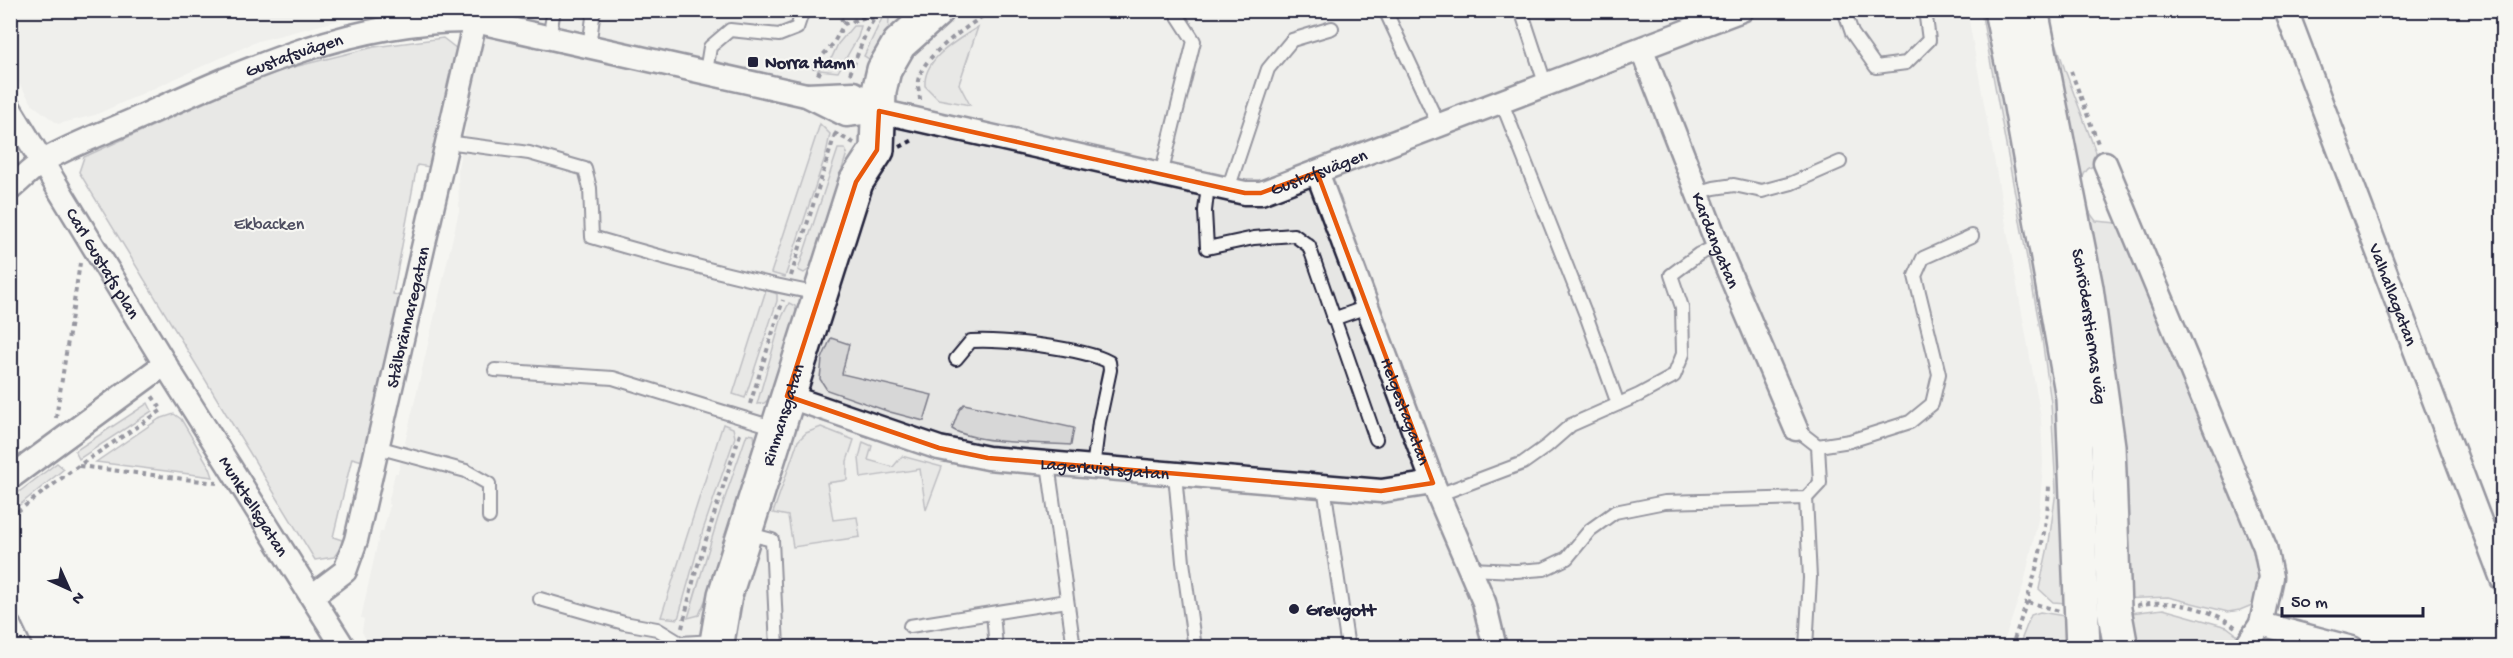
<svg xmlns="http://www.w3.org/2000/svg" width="2513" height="658" font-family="'Gochi Hand',sans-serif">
<rect width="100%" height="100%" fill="#f6f6f2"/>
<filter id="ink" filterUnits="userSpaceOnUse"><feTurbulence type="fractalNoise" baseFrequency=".0167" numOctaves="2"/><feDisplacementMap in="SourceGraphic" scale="12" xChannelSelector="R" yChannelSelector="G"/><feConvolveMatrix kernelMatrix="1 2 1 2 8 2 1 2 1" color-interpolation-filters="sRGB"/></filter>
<g filter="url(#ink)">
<g fill="#e6e6e4">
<path d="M1967 10 2041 418 2043 464 2039 515 2024 583 2002 647 371 648 362 632 364 619 361 618 380 532H383L390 505 388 504 395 473H398L459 211 458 168 481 49 480 11Z"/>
<path d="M10 11 11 10 375 11 258 41 95 115 58 124 33 105 11 71Z"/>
</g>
<g fill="#d7d7d7" stroke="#7c7c89" stroke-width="1.5">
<path d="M1981 11H1994L2060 382 2066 603 2053 602 2039 589 2049 542 2056 491 2051 403 2042 339Z"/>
<path d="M2046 11 2065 70 2100 163C2096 165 2089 167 2087 170 2075 184 2086 209 2096 221L2117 223 2120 226 2258 554 2262 601 2240 610 2228 612 2168 597 2120 599Z"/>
<path d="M884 14 889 19 888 35 874 62 864 56Z"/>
<path d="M853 26H861L858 37 838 72 818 70 832 57 838 44Z"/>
<path d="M978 27 959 84 970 105 938 99 925 86C923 58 958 40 978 27Z"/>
<path d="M443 38 457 49 430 167 417 165 393 294 403 297 366 462 352 458 333 537 345 541 334 557 315 560 79 172 84 157 270 73 374 47Z"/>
<path d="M820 124 830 134 826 154 785 277 771 273Z"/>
<path d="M838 149H845L847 153 811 268 804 273 798 270Z"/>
<path d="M766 290 777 294V301L745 398 733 394Z"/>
<path d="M789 303 795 306 797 313 770 398 764 403 757 404 782 317Z"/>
<path d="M831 338 849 344 842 374 932 395 924 421 890 412 827 390 820 379 822 359Z"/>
<path d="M148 403 152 411 79 459 75 451Z"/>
<path d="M964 404 1074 428 1071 445C1040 443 977 444 952 429L959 410Z"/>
<path d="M174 414 181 419 210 468 213 477 96 462 159 419Z"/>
<path d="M723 424 733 428 735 437 703 530 678 619 661 617Z"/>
<path d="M821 427 854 440 847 461V480L827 483 833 520 857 517 860 537 793 547 788 516 773 513 798 441 806 433Z"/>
<path d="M747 434 754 435 755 442 705 601 699 615 688 618 718 518Z"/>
<path d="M863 442 872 446 868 460 893 467 902 456 942 467 926 510 920 469 861 478 859 458Z"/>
<path d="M57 463 64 469 11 512V498Z"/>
<path d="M2163 609 2227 627 2235 633 2243 645 2239 648 2135 647 2123 614Z"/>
<path d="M2040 612 2077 618 2071 647 2018 648 2031 615Z"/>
</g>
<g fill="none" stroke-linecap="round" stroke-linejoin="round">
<defs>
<g id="lane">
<path d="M1385 10 1439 126"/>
<path d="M1521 10 1546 86"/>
<path d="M1844 10 1852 33 1876 67 1906 63 1929 40 1925 10"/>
<path d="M549 38 554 10"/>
<path d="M589 47 594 10"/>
<path d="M706 72 710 47 730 30 779 35 797 28 803 10"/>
<path d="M1502 103 1586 315 1618 404"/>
<path d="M447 142 529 153 585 169 590 188 592 237C667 259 743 280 820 294"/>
<path d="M1161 175 1194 41 1174 10"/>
<path d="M1208 185 1205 211 1207 248 1254 238 1294 235 1309 246 1376 439"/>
<path d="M1228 189 1268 69 1292 40 1332 28"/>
<path d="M1697 193 1714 188 1734 185 1762 191 1792 183 1840 162"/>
<path d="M1333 319 1367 307"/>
<path d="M956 359 971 341C1001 339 1084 348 1109 362L1110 370 1099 422 1093 468"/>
<path d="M495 370 613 378 776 428"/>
<path d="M1818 446 1850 441 1910 422 1932 404 1939 374 1915 276 1923 258 1972 236"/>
<path d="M377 447 466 471 489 484V517"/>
<path d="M1048 464 1074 648"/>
<path d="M1175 474 1183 562 1195 648"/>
<path d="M1324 486 1348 648"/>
<path d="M1438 495 1523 463 1547 446 1571 425 1639 395 1674 376 1683 354 1682 307 1671 275 1699 254 1718 246"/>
<path d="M1806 498 1810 578 1806 648"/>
<path d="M746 533 772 540 777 648"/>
<path d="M1470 569 1516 571 1544 569 1567 558 1590 530 1615 512 1665 502 1806 498 1820 483 1818 446 1796 429"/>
<path d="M540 599 624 623 657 629 680 643"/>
<path d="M993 613 996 648"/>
<path d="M910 626 1067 601"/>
<path d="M676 648 680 643 715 641"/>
</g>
<g id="street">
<path id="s1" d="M2286 10 2502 579"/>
<path id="s2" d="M1642 50 1722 256 1796 429"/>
<path d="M806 95 854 93 879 111"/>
<path id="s3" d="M10 109 165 364 344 648"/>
<path d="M2105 163 2265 547 2271 577 2261 624"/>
<path id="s4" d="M1317 172 1433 483 1484 602 1495 648"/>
<path id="s5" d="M10 189C21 180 33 167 45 160 77 142 112 130 145 115 248 68 359 18 475 21L806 95 846 115 879 111 1245 193H1261L1742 10"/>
<path id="s6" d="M787 396 939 448 988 458 1381 491 1433 483"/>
<path d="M10 478 165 364"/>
<path id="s7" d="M312 596 345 571 356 540 475 21"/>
<path d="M10 627 20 648"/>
<path d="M2245 648 2261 624 2352 648"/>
</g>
<g id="secondary">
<path d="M2001 10 2019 95 2073 397 2083 648"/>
<path id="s8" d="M2031 10 2086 288 2108 446 2114 609 2121 648"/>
<path id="s9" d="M716 648 725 595 856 182 877 150 879 91 884 70 899 44 937 10"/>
</g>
</defs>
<use href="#lane" stroke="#22223b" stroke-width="16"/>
<use href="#street" stroke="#22223b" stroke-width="27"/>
<use href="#secondary" stroke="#22223b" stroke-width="38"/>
<g stroke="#22223b" stroke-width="4" stroke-dasharray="4.5 4.5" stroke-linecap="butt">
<path d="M837 10 844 24"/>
<path d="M2071 71 2099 146"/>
<path d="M821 74 815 71 814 65 833 44 844 24 863 18H874"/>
<path d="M850 74 867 30 880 10"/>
<path d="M920 100C920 94 917 86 918 81 922 54 970 26 991 10"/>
<path d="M834 133 854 143"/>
<path d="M900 147 915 139"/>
<path d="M791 276 836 131"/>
<path d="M750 404 783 300"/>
<path d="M56 418 80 263"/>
<path d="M79 466 217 483"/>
<path d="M10 517 78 466 162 410 152 396"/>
<path d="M2028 602 2059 611"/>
<path d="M2137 605C2165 598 2213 608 2235 627"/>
<path d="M682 628 695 574 741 431"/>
<path d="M2011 648C2030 594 2047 542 2049 485"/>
</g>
<use href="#lane" stroke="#f6f6f2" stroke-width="12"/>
<use href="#street" stroke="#f6f6f2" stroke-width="22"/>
<use href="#secondary" stroke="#f6f6f2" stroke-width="33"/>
</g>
</g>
<path d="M0 0H2513V658H0ZM879 111 1245 193H1261L1317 172 1433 483 1381 491 988 458 939 448 787 396 856 182 877 150Z" fill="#f6f6f2" fill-opacity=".55" fill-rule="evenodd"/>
<path fill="none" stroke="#e8590c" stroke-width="4.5" stroke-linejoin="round" d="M879 111 1245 193H1261L1317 172 1433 483 1381 491 988 458 939 448 787 396 856 182 877 150Z"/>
<g fill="#22223b" stroke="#f6f6f2" stroke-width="2">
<rect x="747" y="56" width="12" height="12" rx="3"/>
<circle cx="1294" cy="609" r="6"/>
</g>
<g text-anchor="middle" stroke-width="4.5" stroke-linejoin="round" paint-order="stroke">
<g font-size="18" fill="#22223b" stroke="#f6f6f2">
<text dy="6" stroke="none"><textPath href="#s5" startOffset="316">Gustafsvägen</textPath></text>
<text dy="6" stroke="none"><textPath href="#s5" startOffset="1371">Gustafsvägen</textPath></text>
<text dy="6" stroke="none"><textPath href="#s2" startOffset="204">Kardangatan</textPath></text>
<text dy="6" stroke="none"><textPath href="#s3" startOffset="180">Carl Gustafs plan</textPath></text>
<text dy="6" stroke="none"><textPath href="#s1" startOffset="304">Valhallagatan</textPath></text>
<text dy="6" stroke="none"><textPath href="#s7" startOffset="303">Stålbrännaregatan</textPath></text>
<text dy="6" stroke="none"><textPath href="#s8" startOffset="322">Schröderstiernas väg</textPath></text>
<text dy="6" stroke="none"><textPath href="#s4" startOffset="255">Helgestagatan</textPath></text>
<text dy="6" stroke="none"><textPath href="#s9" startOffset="243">Rinmansgatan</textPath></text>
<text dy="6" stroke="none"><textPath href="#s6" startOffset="328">Lagerkvistsgatan</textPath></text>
<text dy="6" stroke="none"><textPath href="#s3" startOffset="466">Munktellsgatan</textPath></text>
</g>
<g font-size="18" font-weight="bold" fill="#22223b" stroke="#f6f6f2" text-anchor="start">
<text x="765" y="68">Norra Hamn</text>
<text x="1306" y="615">Grevgott</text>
</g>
<g font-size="18" fill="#4f4f62" stroke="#f6f6f2">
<text x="269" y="229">Ekbacken</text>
</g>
</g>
<rect width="2513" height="658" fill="none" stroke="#f6f6f2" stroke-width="36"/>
<rect x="18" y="18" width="2477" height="622" fill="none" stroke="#22223b" stroke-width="2" filter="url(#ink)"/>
<g transform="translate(69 589) rotate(135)" stroke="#f6f6f2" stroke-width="4.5" paint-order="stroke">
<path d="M0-4.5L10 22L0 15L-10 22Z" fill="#22223b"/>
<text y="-9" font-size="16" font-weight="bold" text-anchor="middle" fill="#22223b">N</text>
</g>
<path d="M2282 607v9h141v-9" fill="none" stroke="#22223b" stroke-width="3"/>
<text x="2291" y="607" font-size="18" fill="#22223b" stroke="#f6f6f2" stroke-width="4.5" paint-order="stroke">50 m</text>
</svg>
